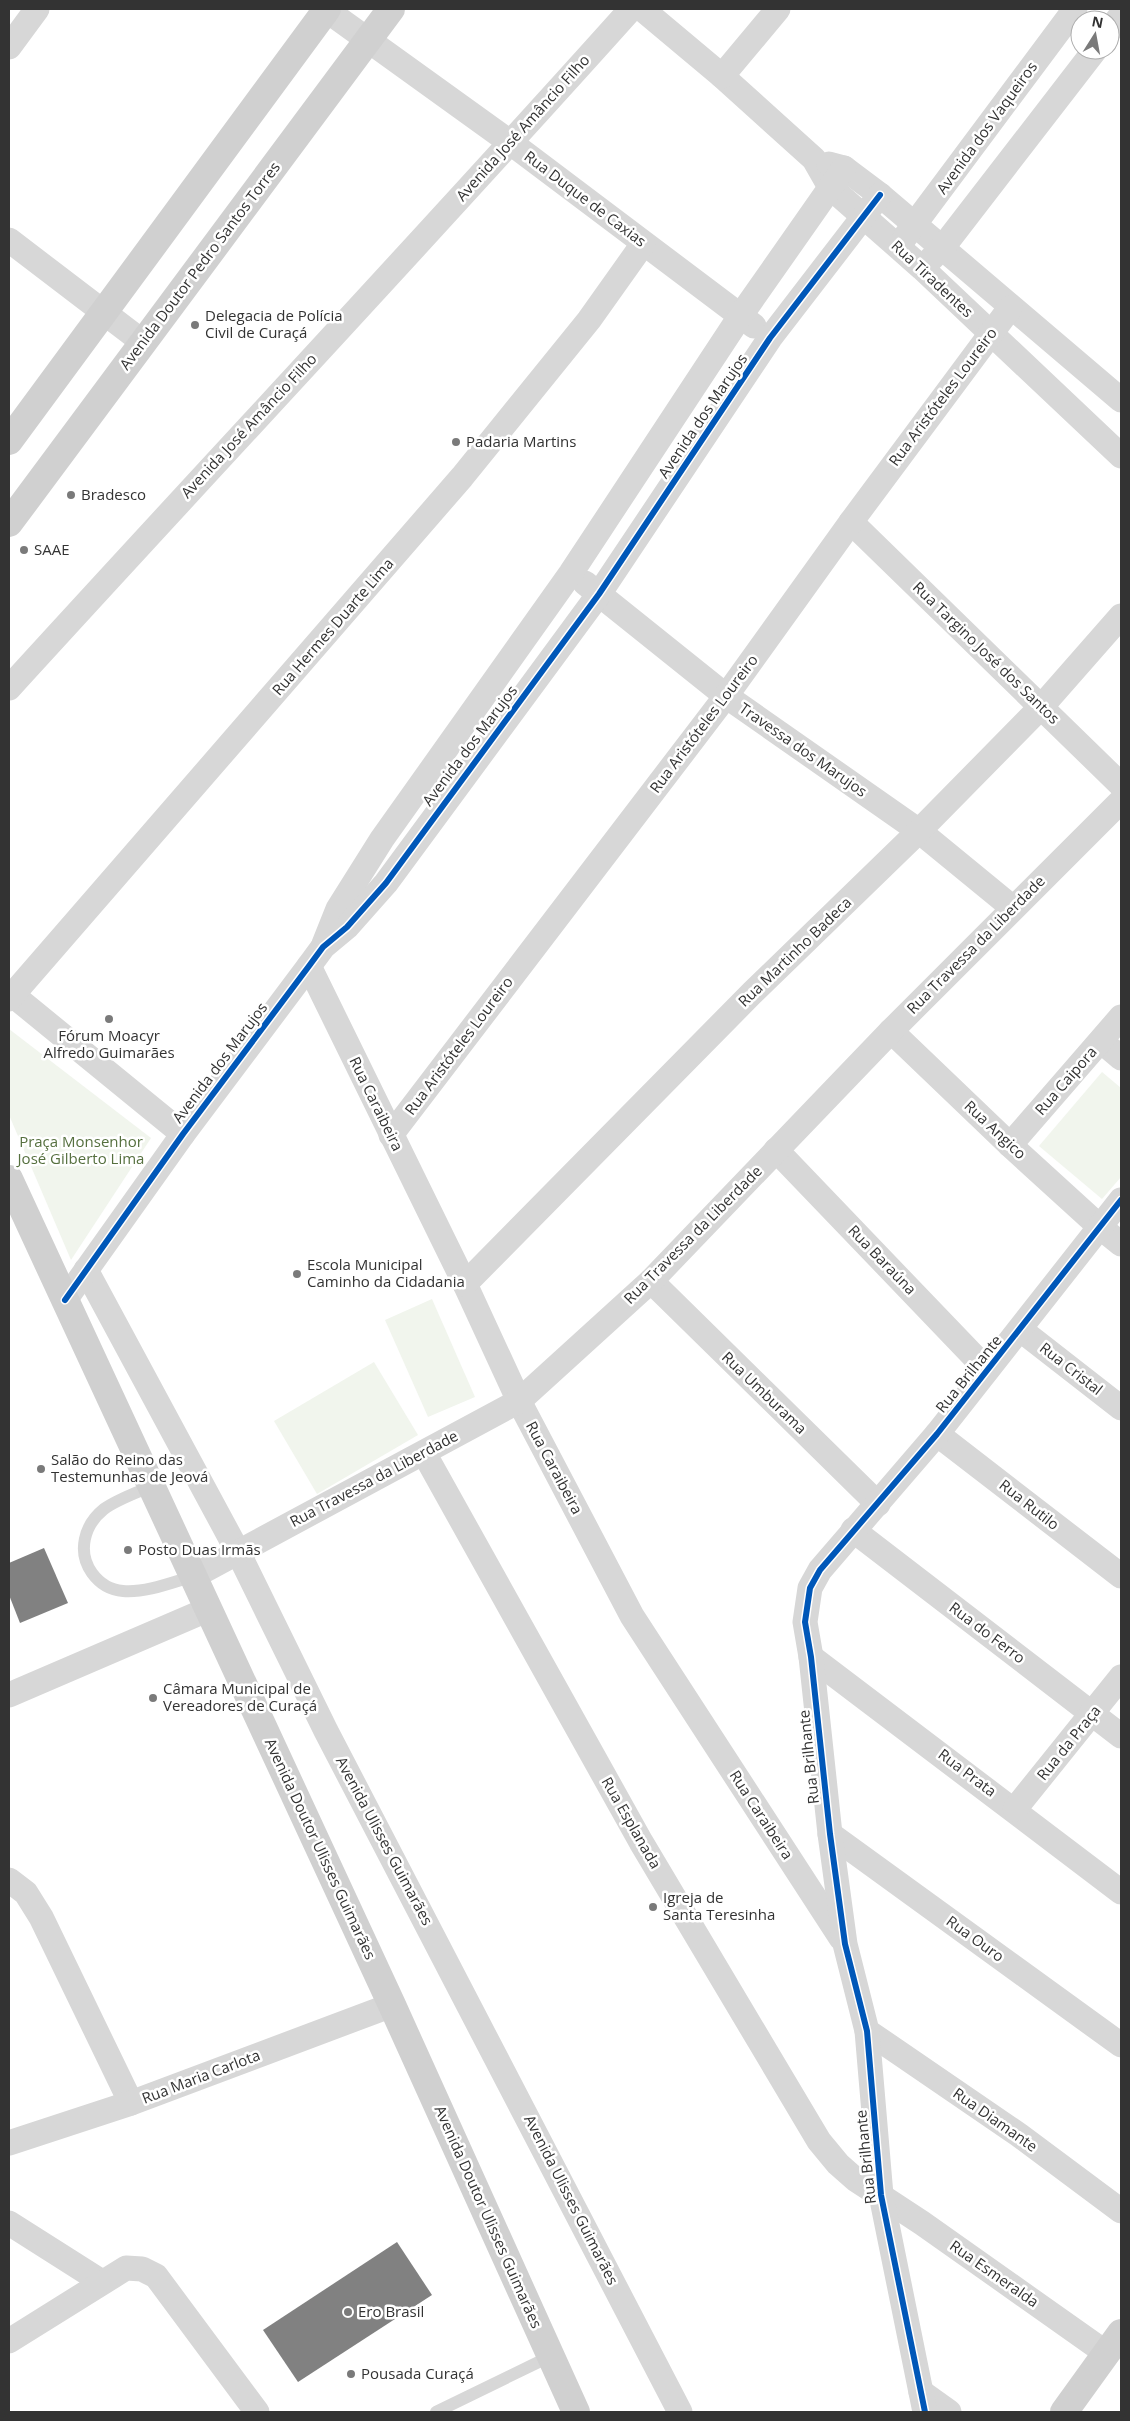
<svg xmlns="http://www.w3.org/2000/svg" width="1130" height="2421" font-family="'Open Sans',sans-serif">
<rect width="100%" height="100%" fill="#fff"/>
<g fill="#f1f5ed">
<path d="M9 1029 151 1138 71 1260 9 1115Z"/>
<path d="M1102 1072 1121 1088V1177L1102 1199 1039 1146Z"/>
<path d="M432 1299 475 1397 428 1417 385 1320Z"/>
<path d="M374 1362 418 1435 317 1494 274 1421Z"/>
</g>
<g fill="#818181">
<path d="M44 1548 68 1603 20 1623 9 1595V1563Z"/>
<path d="M397 2242 432 2295 298 2382 263 2330Z"/>
</g>
<g fill="none" stroke-linecap="round" stroke-linejoin="round">
<g stroke="#d7d7d7" stroke-width="12">
<path d="M152 1486C136 1493 118 1499 104 1509 84 1525 77 1552 92 1573 100 1584 110 1590 123 1591 146 1593 173 1582 194 1576"/>
<path d="M436 2412 551 2356"/>
</g>
<g stroke="#d7d7d7" stroke-width="25">
<path d="M325 9 511 143 754 326"/>
<path d="M642 9 722 76 814 159 830 187 922 268 1121 456"/>
<path d="M1110 30 1121 15"/>
<path d="M9 47 37 9"/>
<path d="M722 76 778 9"/>
<path d="M829 164 844 168 880 195 1121 400"/>
<path d="M905 237 1075 9"/>
<path d="M9 240 144 343"/>
<path d="M931 259 943 247 1095 50"/>
<path d="M851 522 1121 785"/>
<path d="M585 583 726 696 919 831 1013 908"/>
<path d="M9 688C216 461 426 238 631 9"/>
<path d="M324 944 338 909 382 839 571 573 741 315 844 168"/>
<path d="M309 966 465 1284 519 1401 632 1616 841 1938"/>
<path d="M9 992 183 1134"/>
<path d="M9 999 462 477 589 320 643 244"/>
<path d="M891 1031 1010 1145 1100 1227 1121 1244"/>
<path d="M1101 1041 1121 1058"/>
<path d="M391 1135 726 696 851 522 1010 308"/>
<path d="M1010 1145 1121 1017"/>
<path d="M776 1150 987 1370"/>
<path d="M86 1270 238 1552 326 1731 680 2412"/>
<path d="M651 1281 878 1504"/>
<path d="M465 1284 752 993 919 831 1042 706 1121 616"/>
<path d="M65 1300 183 1134 309 966 323 947 347 927 386 883 599 594 770 338 880 195"/>
<path d="M1021 1330 1121 1408"/>
<path d="M937 1434 1121 1576"/>
<path d="M424 1453 641 1842 819 2141 838 2164 855 2179 922 2223 1106 2353"/>
<path d="M853 1530 1121 1736"/>
<path d="M194 1576 519 1401 651 1281 891 1031 1121 801"/>
<path d="M811 1657 1121 1892"/>
<path d="M9 1695 209 1609"/>
<path d="M1015 1809 1121 1677"/>
<path d="M830 1834 1121 2045"/>
<path d="M9 1880 26 1893 41 1917 131 2103"/>
<path d="M867 2031 1019 2135 1121 2211"/>
<path d="M9 2143 131 2103 392 2005"/>
<path d="M9 2223 102 2282"/>
<path d="M9 2341 126 2268 142 2269 156 2276 257 2412"/>
<path d="M921 2392 949 2412"/>
<path d="M925 2412 881 2195 867 2031 845 1944 830 1834 811 1657 805 1622 810 1588 820 1570 937 1434 1121 1200"/>
</g>
<g stroke="#d0d0d0" stroke-width="28">
<path d="M9 441 327 9"/>
<path d="M9 523 391 9"/>
<path d="M9 1179 392 2005 576 2412"/>
<path d="M1064 2412 1121 2333"/>
</g>
<defs>
<g id="cycleway">
<path d="M65 1300 183 1134 309 966 323 947 347 927 386 883 599 594 770 338 880 195"/>
<path d="M925 2412 881 2195 867 2031 845 1944 830 1834 811 1657 805 1622 810 1588 820 1570 937 1434 1121 1200"/>
</g>
</defs>
<use href="#cycleway" stroke="#fff" stroke-width="9"/>
<use href="#cycleway" stroke="#0057b8" stroke-width="6"/>
</g>
<g fill="#7a7a7a" stroke="#fff" stroke-width="2">
<circle cx="195" cy="325" r="5"/>
<circle cx="456" cy="442" r="5"/>
<circle cx="71" cy="495" r="5"/>
<circle cx="24" cy="550" r="5"/>
<circle cx="109" cy="1019" r="5"/>
<circle cx="297" cy="1274" r="5"/>
<circle cx="41" cy="1469" r="5"/>
<circle cx="128" cy="1550" r="5"/>
<circle cx="153" cy="1698" r="5"/>
<circle cx="653" cy="1907" r="5"/>
<circle cx="348" cy="2312" r="5"/>
<circle cx="351" cy="2374" r="5"/>
</g>
<g text-anchor="middle" stroke-width="5" stroke-linejoin="round" paint-order="stroke">
<g font-size="15" fill="#333" stroke="#fff">
<text transform="translate(523 128) rotate(-48)" y="5">Avenida José Amâncio Filho</text>
<text transform="translate(987 128) rotate(-54)" y="5">Avenida dos Vaqueiros</text>
<text transform="translate(585 199) rotate(37)" y="5">Rua Duque de Caxias</text>
<text transform="translate(200 266) rotate(-53)" y="5">Avenida Doutor Pedro Santos Torres</text>
<text transform="translate(932 279) rotate(43)" y="5">Rua Tiradentes</text>
<text transform="translate(943 397) rotate(-53)" y="5">Rua Aristóteles Loureiro</text>
<text transform="translate(703 416) rotate(-56)" y="5">Avenida dos Marujos</text>
<text transform="translate(249 426) rotate(-47)" y="5">Avenida José Amâncio Filho</text>
<text transform="translate(333 627) rotate(-49)" y="5">Rua Hermes Duarte Lima</text>
<text transform="translate(986 653) rotate(44)" y="5">Rua Targino José dos Santos</text>
<text transform="translate(704 724) rotate(-53)" y="5">Rua Aristóteles Loureiro</text>
<text transform="translate(470 746) rotate(-53)" y="5">Avenida dos Marujos</text>
<text transform="translate(803 750) rotate(35)" y="5">Travessa dos Marujos</text>
<text transform="translate(976 945) rotate(-45)" y="5">Rua Travessa da Liberdade</text>
<text transform="translate(795 952) rotate(-44)" y="5">Rua Martinho Badeca</text>
<text transform="translate(459 1046) rotate(-53)" y="5">Rua Aristóteles Loureiro</text>
<text transform="translate(220 1063) rotate(-53)" y="5">Avenida dos Marujos</text>
<text transform="translate(1066 1081) rotate(-49)" y="5">Rua Caipora</text>
<text transform="translate(376 1104) rotate(64)" y="5">Rua Caraibeira</text>
<text transform="translate(995 1130) rotate(43)" y="5">Rua Angico</text>
<text transform="translate(693 1235) rotate(-45)" y="5">Rua Travessa da Liberdade</text>
<text transform="translate(882 1260) rotate(46)" y="5">Rua Baraúna</text>
<text transform="translate(1071 1369) rotate(38)" y="5">Rua Cristal</text>
<text transform="translate(969 1374) rotate(-51)" y="5">Rua Brilhante</text>
<text transform="translate(764 1393) rotate(44)" y="5">Rua Umburama</text>
<text transform="translate(554 1468) rotate(62)" y="5">Rua Caraibeira</text>
<text transform="translate(374 1479) rotate(-28)" y="5">Rua Travessa da Liberdade</text>
<text transform="translate(1029 1505) rotate(38)" y="5">Rua Rutilo</text>
<text transform="translate(987 1633) rotate(37)" y="5">Rua do Ferro</text>
<text transform="translate(1069 1743) rotate(-51)" y="5">Rua da Praça</text>
<text transform="translate(809 1757) rotate(-96)" y="5">Rua Brilhante</text>
<text transform="translate(967 1773) rotate(37)" y="5">Rua Prata</text>
<text transform="translate(761 1815) rotate(57)" y="5">Rua Caraibeira</text>
<text transform="translate(631 1823) rotate(60)" y="5">Rua Esplanada</text>
<text transform="translate(384 1841) rotate(62)" y="5">Avenida Ulisses Guimarães</text>
<text transform="translate(320 1849) rotate(65)" y="5">Avenida Doutor Ulisses Guimarães</text>
<text transform="translate(975 1939) rotate(36)" y="5">Rua Ouro</text>
<text transform="translate(201 2077) rotate(-21)" y="5">Rua Maria Carlota</text>
<text transform="translate(995 2120) rotate(35)" y="5">Rua Diamante</text>
<text transform="translate(866 2157) rotate(-96)" y="5">Rua Brilhante</text>
<text transform="translate(571 2200) rotate(63)" y="5">Avenida Ulisses Guimarães</text>
<text transform="translate(488 2217) rotate(66)" y="5">Avenida Doutor Ulisses Guimarães</text>
<text transform="translate(994 2274) rotate(35)" y="5">Rua Esmeralda</text>
</g>
<g font-size="15" fill="#333" stroke="#fff" text-anchor="start">
<text x="205" y="321">Delegacia de Polícia<tspan x="205" dy="17">Civil de Curaçá</tspan></text>
<text x="466" y="447">Padaria Martins</text>
<text x="81" y="500">Bradesco</text>
<text x="34" y="555">SAAE</text>
<text x="109" y="1041" text-anchor="middle">Fórum Moacyr<tspan x="109" dy="17">Alfredo Guimarães</tspan></text>
<text x="307" y="1270">Escola Municipal<tspan x="307" dy="17">Caminho da Cidadania</tspan></text>
<text x="51" y="1465">Salão do Reino das<tspan x="51" dy="17">Testemunhas de Jeová</tspan></text>
<text x="138" y="1555">Posto Duas Irmãs</text>
<text x="163" y="1694">Câmara Municipal de<tspan x="163" dy="17">Vereadores de Curaçá</tspan></text>
<text x="663" y="1903">Igreja de<tspan x="663" dy="17">Santa Teresinha</tspan></text>
<text x="358" y="2317">Ero Brasil</text>
<text x="361" y="2379">Pousada Curaçá</text>
</g>
<g font-size="15" fill="#56703f" stroke="#fff">
<text x="81" y="1147">Praça Monsenhor<tspan x="81" dy="17">José Gilberto Lima</tspan></text>
</g>
</g>
<rect width="1130" height="2421" fill="none" stroke="#333333" stroke-width="20"/>
<g transform="translate(1095 35) rotate(11)"><circle r="24" fill="#ffffff" stroke="#adadad"/>
<path d="M0-4L9 19L0 12L-9 19Z" fill="#7a7a7a"/>
<text y="-8" font-size="14" font-weight="bold" text-anchor="middle" fill="#333333">N</text>
</g>
</svg>
